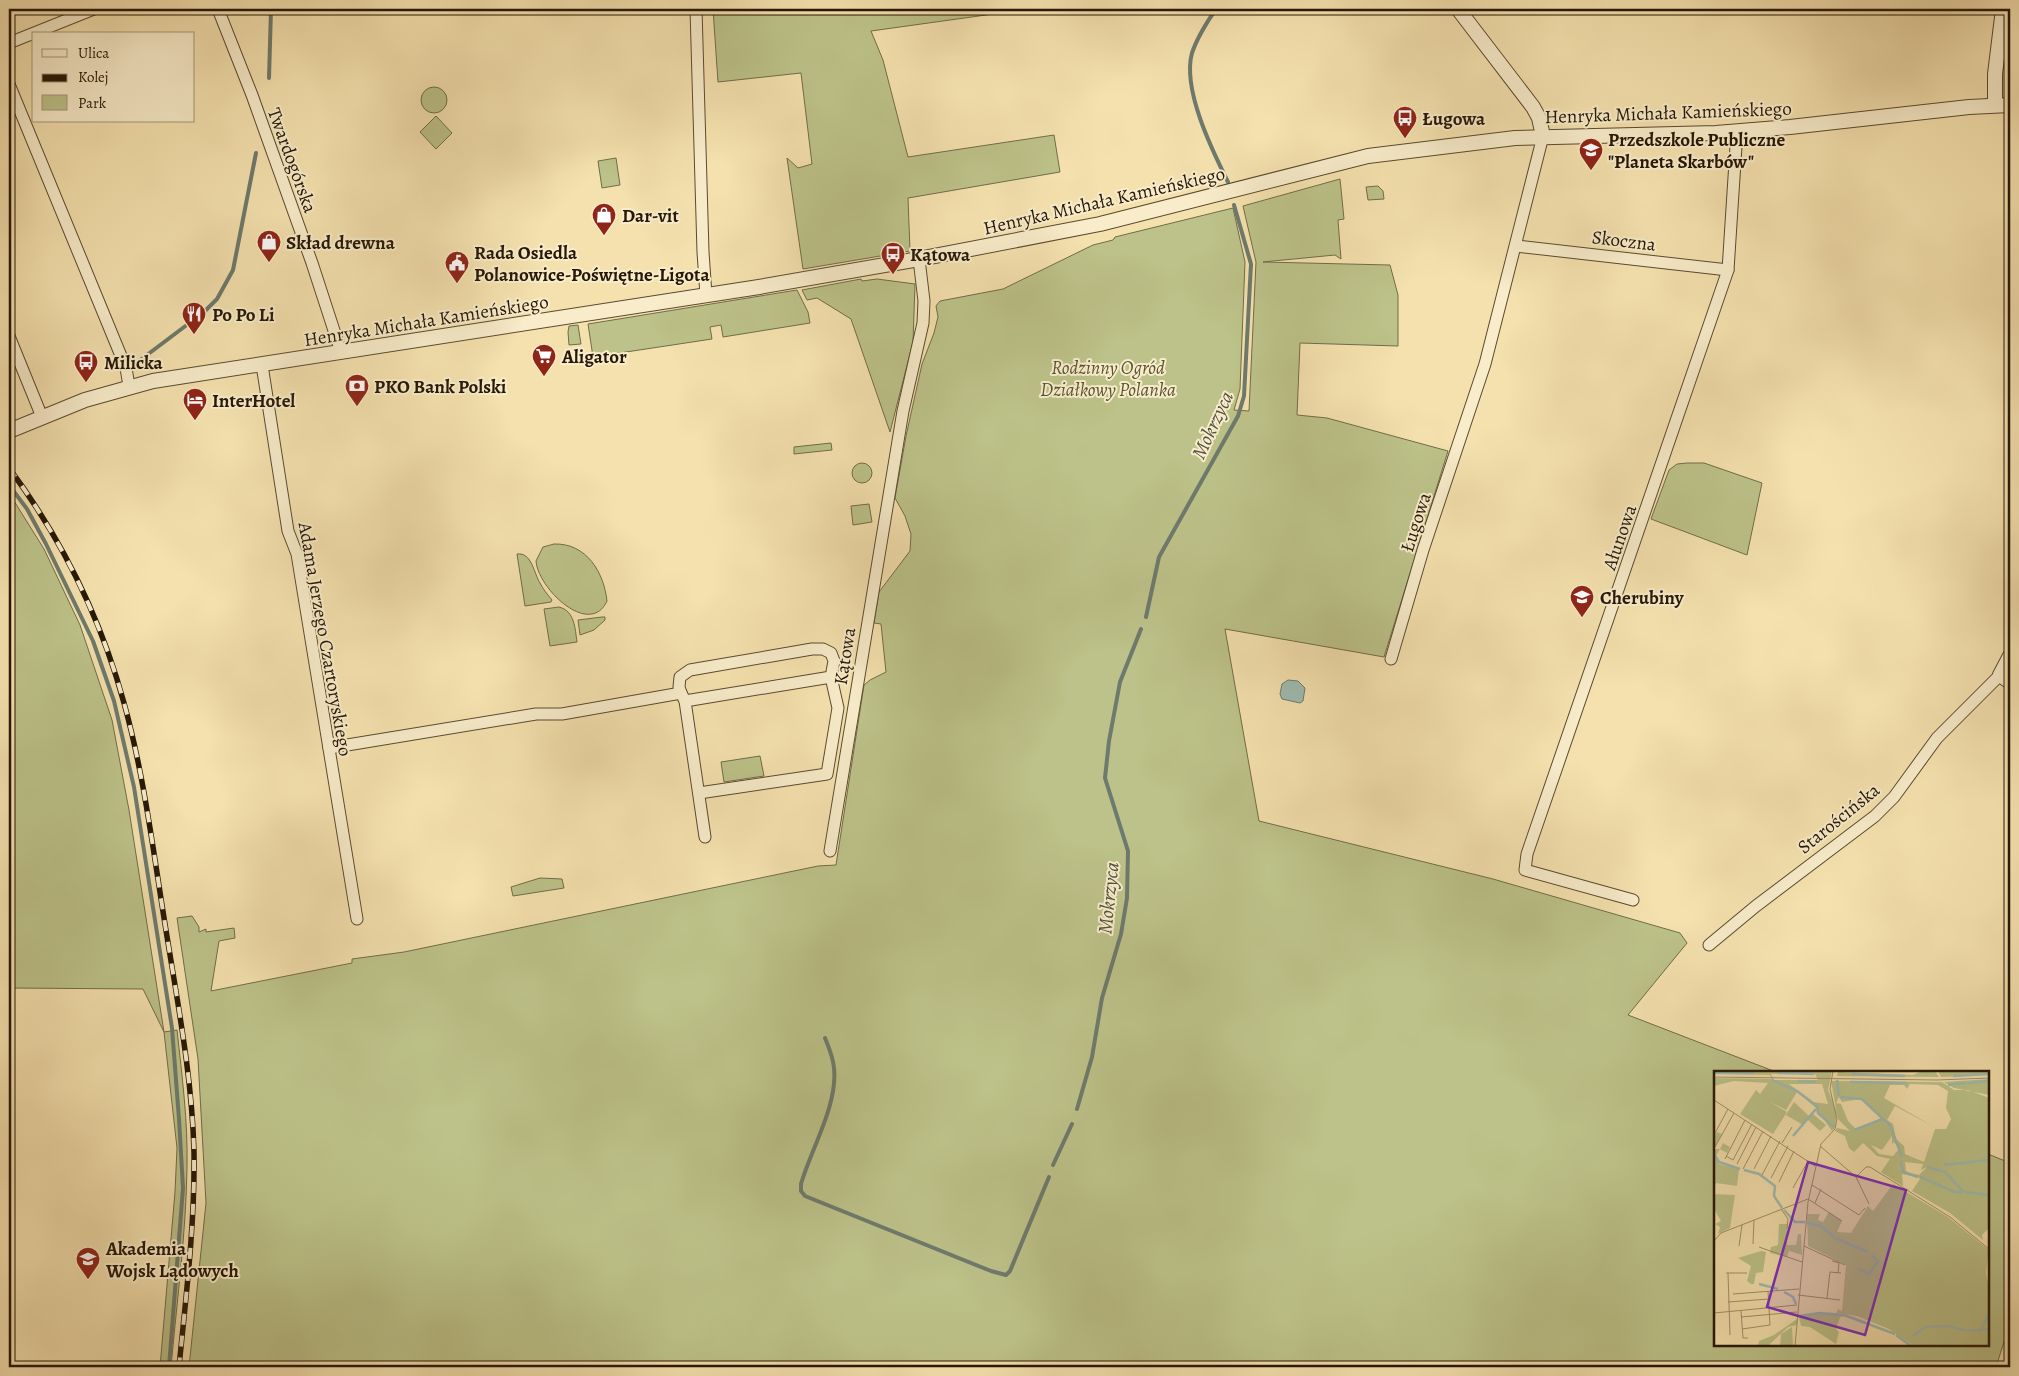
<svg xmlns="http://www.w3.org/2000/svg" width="2019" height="1376" font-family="Alegreya,serif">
<rect width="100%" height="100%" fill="#f4e1ae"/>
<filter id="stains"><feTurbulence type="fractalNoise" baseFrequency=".004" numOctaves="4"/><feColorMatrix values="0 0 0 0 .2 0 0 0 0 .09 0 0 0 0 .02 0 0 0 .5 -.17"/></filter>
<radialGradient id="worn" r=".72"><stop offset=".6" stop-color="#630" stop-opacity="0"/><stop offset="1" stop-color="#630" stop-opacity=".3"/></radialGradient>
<g fill="#bcc289" stroke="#716c48">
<path d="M713 9H1029L871 31 883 60 908 157 1054 135 1060 172 908 198 910 251 803 269 787 158 798 168 812 164 801 73 718 82Z"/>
<circle cx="434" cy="100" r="13"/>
<path d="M436 116 452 133 436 149 420 132Z"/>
<path d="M616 158 620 185 602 188 598 161Z"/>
<path d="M1340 179 1344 219 1338 220 1341 259 1335 255 1263 262 1390 265 1398 295V346L1300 343 1297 415 1327 418 1448 451 1384 657 1225 629 1259 821 1493 879 1680 933 1687 943 1628 1015 1776 1072H1715V1345H1988V1154L2010 1163V1323L1996 1367H189L206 1203 198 1059 177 918 192 916 199 927V932L206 929V932L234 928 235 938 219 941 211 991 352 963V959L404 952 818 866 836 865 864 685 870 680 886 672 881 624 874 623 879 592 910 551 911 534 905 516 895 498 906 436 922 364 934 333 938 317 936 306 940 301 1003 289 1093 245 1113 240 1115 237 1233 208 1245 262 1240 389 1234 410 1249 411 1256 262 1243 206Z"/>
<path d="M1378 186 1383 191 1384 199 1368 200 1366 187Z"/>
<path d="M861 279 862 281 877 279 915 284 913 342 890 432 851 319 817 298 807 300 802 290Z"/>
<path d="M797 290 808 312 810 323 723 337 721 325 710 327 712 339 593 357 588 324Z"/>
<path d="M578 325 581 344 569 345 568 332 569 326Z"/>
<path d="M831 443 832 450 794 454V447Z"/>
<path d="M1687 463H1704L1762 483 1747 555 1651 519 1669 470 1677 464Z"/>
<circle cx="862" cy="473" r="10"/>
<path d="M9 493 44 549 80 625 112 720 129 810 164 1032 177 1030C182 1076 188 1121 187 1167 186 1234 177 1300 171 1367H160L175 1192 177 1148 164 1032 143 989 9 988Z"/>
<path d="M869 504 872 522 853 525 851 506Z"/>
<path d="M554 544C587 543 604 573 607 601 590 638 538 589 536 561L543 547Z"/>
<path d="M517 554C532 552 534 574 540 583 543 589 547 594 552 600L551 602 525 606Z"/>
<path d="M559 607C575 611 575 629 577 642L550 646 544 609Z"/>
<path d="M602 617H605V620L594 630 580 635 578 620Z"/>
<path d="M760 756 764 776 724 782 721 762Z"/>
<path d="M540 878 562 879 564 888 513 896 511 887Z"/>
</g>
<path fill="#9ebcb2" stroke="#6e7a6d" d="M1288 680 1298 681 1305 688 1303 701 1300 703 1282 699 1280 694 1282 684Z"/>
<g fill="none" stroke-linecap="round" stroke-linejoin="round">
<g stroke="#6e7a6d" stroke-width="4">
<path d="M1216 9C1207 22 1197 38 1192 53 1182 89 1212 150 1228 182"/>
<path d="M269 78 271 9"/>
<path d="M135 364 204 312 217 299 233 270 256 153"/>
<path d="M9 485 27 509 46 544 93 641 114 701 134 787 172 1028 179 1119 183 1188 169 1367"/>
<path d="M1146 617 1159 557 1238 416 1244 396 1251 264 1234 205"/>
<path d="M825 1038C829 1048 833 1057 834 1068 838 1105 811 1149 801 1184V1191L805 1196 991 1271 1006 1275 1010 1271 1049 1177"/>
<path d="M1077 1109 1092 1057 1102 998 1121 934 1127 898 1128 851 1105 778 1109 741 1120 682 1141 629"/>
<path d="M1053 1165 1072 1124"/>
</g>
<defs>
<g id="minor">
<path d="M218 9 252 95 312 263 341 352"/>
<path d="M696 9 703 252 706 295"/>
<path d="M9 43 94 9"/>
<path d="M9 84 126 368 129 386"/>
<path d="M1516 246 1728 270"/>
<path d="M9 336 42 417"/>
<path d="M262 365 288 531 297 554 357 919"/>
<path d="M1391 659 1423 550 1485 364 1543 136"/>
<path d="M681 693 679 687 680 677 690 670 812 649H823L831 653 834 661 831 677 838 708 827 774 699 793"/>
<path d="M685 701 831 677"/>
<path d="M329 748 536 714H562L681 693 685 701 705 837"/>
<path d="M830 851 903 411 923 323 924 301 919 259"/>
<path d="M1633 900 1525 870 1527 854 1728 270 1737 131"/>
<path d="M1709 945 1756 906 1875 816 1894 797 1937 738 2000 675"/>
</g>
<g id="tertiary">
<path d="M1458 9 1533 107 1539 118 1543 136"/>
<path d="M1995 105V74L2003 9"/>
<path d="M9 431 85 400 153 381 759 287 919 259 1100 224 1368 156 1515 138 1716 133 1790 127 1969 107 2010 105"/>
<path d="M2010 656 2000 675 2010 682"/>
</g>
</defs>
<use href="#minor" stroke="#5a4a30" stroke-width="13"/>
<use href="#tertiary" stroke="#5a4a30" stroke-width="16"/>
<use href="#minor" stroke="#f8ecca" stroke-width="11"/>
<use href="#tertiary" stroke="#f8ecca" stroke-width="14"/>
<defs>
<path id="rail" d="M9 468C61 538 101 619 124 703 144 775 153 850 165 924 177 1000 192 1075 194 1152 195 1224 186 1296 179 1367"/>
</defs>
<use href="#rail" stroke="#261706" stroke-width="5.5"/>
<use href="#rail" stroke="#f8ecca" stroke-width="4" stroke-dasharray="11" stroke-linecap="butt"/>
</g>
<defs>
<symbol id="bus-pin" viewBox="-11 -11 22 30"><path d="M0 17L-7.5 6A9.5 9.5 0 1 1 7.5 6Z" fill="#8f2418" stroke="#f8ecca"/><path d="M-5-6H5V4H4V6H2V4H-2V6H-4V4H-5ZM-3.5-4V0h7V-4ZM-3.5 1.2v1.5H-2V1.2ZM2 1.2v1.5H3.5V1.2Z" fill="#fff"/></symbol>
<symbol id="school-pin" viewBox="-11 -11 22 30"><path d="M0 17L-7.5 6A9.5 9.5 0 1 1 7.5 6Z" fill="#8f2418" stroke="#f8ecca"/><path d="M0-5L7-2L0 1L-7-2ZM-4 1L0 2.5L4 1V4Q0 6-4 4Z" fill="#fff"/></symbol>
<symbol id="shop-pin" viewBox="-11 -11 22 30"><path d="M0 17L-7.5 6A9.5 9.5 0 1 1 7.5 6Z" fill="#8f2418" stroke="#f8ecca"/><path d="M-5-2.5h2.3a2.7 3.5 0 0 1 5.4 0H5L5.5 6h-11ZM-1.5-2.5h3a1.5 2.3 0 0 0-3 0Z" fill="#fff"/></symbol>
<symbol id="civic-pin" viewBox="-11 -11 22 30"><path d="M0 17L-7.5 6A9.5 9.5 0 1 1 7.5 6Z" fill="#8f2418" stroke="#f8ecca"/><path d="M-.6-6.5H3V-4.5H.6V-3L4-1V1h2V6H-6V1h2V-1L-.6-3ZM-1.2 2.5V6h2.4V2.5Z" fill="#fff"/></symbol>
<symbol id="restaurant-pin" viewBox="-11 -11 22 30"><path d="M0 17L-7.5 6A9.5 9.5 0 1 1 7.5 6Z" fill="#8f2418" stroke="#f8ecca"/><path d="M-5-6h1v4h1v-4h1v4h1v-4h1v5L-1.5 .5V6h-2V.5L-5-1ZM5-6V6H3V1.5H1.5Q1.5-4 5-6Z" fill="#fff"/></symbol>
<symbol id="supermarket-pin" viewBox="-11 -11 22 30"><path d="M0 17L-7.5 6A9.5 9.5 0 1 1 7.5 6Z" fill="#8f2418" stroke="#f8ecca"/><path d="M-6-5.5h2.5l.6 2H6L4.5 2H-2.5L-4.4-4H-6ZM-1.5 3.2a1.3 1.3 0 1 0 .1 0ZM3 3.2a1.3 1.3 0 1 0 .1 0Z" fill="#fff"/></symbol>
<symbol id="bank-pin" viewBox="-11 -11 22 30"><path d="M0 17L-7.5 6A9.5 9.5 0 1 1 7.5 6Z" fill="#8f2418" stroke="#f8ecca"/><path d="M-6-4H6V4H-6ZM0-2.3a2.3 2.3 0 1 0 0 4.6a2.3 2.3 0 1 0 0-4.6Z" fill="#fff"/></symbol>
<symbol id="hotel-pin" viewBox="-11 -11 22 30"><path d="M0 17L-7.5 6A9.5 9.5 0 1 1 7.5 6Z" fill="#8f2418" stroke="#f8ecca"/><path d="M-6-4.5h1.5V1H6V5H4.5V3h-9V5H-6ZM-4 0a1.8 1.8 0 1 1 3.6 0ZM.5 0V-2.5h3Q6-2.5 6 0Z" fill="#fff"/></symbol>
<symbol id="university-pin" viewBox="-11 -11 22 30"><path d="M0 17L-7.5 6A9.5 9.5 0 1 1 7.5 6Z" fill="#8f2418" stroke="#f8ecca"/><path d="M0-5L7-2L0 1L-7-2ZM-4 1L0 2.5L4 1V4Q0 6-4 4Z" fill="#fff"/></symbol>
</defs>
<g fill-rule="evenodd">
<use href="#bus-pin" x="1391" y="104" width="28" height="38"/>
<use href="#school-pin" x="1577" y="136" width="28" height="38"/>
<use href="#shop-pin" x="590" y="201" width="28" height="38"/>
<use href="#shop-pin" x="255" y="228" width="28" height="38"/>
<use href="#bus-pin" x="879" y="240" width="28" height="38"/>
<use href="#civic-pin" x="443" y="249" width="28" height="38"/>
<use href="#restaurant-pin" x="180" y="300" width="28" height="38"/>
<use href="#supermarket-pin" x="530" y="342" width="28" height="38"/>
<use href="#bus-pin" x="72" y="348" width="28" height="38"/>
<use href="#bank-pin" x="343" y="372" width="28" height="38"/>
<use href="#hotel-pin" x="181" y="386" width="28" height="38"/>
<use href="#school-pin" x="1568" y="583" width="28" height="38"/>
<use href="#university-pin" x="74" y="1245" width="28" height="38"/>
</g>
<g text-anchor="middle" stroke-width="4" stroke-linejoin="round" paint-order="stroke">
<g font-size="19" fill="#261706" stroke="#f8ecca">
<text transform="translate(1668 112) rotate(-2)" y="7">Henryka Michała Kamieńskiego</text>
<text transform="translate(293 160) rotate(70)" y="7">Twardogórska</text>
<text transform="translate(1104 200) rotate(-13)" y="7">Henryka Michała Kamieńskiego</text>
<text transform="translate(1624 240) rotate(7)" y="7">Skoczna</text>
<text transform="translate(426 320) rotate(-9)" y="7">Henryka Michała Kamieńskiego</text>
<text transform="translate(1415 522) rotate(-72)" y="7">Ługowa</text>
<text transform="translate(1619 537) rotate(-71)" y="7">Ałunowa</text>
<text transform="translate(326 639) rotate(80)" y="7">Adama Jerzego Czartoryskiego</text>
<text transform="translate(844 656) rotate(-81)" y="7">Kątowa</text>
<text transform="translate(1838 818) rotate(-39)" y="7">Starościńska</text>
</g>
<g font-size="19" font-weight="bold" fill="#261706" stroke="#f8ecca" text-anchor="start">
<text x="1422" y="125">Ługowa</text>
<text x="1608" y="146">Przedszkole Publiczne<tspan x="1608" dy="22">"Planeta Skarbów"</tspan></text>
<text x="622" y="222">Dar-vit</text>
<text x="286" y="249">Skład drewna</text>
<text x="474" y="259">Rada Osiedla<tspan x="474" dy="22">Polanowice-Poświętne-Ligota</tspan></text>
<text x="910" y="261">Kątowa</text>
<text x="212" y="321">Po Po Li</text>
<text x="562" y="363">Aligator</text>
<text x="104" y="369">Milicka</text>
<text x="374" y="393">PKO Bank Polski</text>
<text x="212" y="407">InterHotel</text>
<text x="1600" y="604">Cherubiny</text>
<text x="106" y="1255">Akademia<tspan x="106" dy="22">Wojsk Lądowych</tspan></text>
</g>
<g font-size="19" font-style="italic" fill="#5a5334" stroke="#f8ecca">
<text x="1108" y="374">Rodzinny Ogród<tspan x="1108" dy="22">Działkowy Polanka</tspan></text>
</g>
<g font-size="20" font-style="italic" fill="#505142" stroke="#f8ecca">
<text transform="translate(1212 425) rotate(-65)" y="7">Mokrzyca</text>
<text transform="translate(1108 898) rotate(-84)" y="7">Mokrzyca</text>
</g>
</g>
<g transform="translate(1714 1071)">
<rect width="275" height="275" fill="#f4e1ae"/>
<path d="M0 0H118L114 19 123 41 121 56 118 60 102 37 83 21 72 39 56 31 73 41 59 63 26 43 42 19 46 23 54 12 20 10 0 15V7L58 8 56 4 0 3ZM57 3H101L104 9H60ZM75 13H108L114 33 99 31ZM208 0H221L225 6 123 5 124 1 199 4ZM224 0H275V4L227 6ZM275 8V24L240 17 230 11ZM117 10 228 11 240 19H254L275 27V123L268 122 275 125V157L268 164 269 169 236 142 198 120 206 108 204 106 188 103 189 115 195 119 167 101 176 88 163 85 149 72 140 81 135 77 131 65 121 60 123 57 136 60 124 48ZM196 13 224 14 234 20 232 37 237 48 232 58H221L210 91 191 83 190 75 182 68 179 53 173 49 181 35 220 56 170 27 176 14H190L193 18ZM125 26 128 31 146 28 167 47 142 58 134 50 127 33 122 32ZM178 65V73L180 71 185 78 179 85 165 83 157 74 168 79ZM191 91 209 93 207 99 213 96 205 104 196 102 192 100ZM80 31 95 45 89 54 72 44ZM99 43 112 54 106 60 94 49ZM3 61 8 63 0 78H6L9 72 16 76 13 82 6 78 2 85 0 81V65ZM0 84 5 93 25 98 23 115 2 112 0 119ZM179 113 234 146 275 179 272 202 275 217V275H200L175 258 143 245 122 242 124 238 128 240 132 194 94 175 93 143H106L104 149 109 151 115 141 128 150 123 161 137 162 154 135 159 140ZM0 123 21 124 16 157 4 163 6 156 1 153 7 150 0 138ZM65 153H73V174H82L84 163H87L88 184 75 180 73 186 56 182 57 176 64 174ZM47 180 52 181 49 201 42 202 40 213H37L33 210 37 195 24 187ZM106 242 140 246 181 263 130 245 126 246 122 258 125 261 122 273 96 256 87 255 85 246ZM83 248V254L74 256 54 275H44L45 270 60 264ZM78 256 79 275H66L67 263Z" fill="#bcc289" fill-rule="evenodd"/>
<path fill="none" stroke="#9ebcb2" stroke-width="2.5" d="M0 2H40M63 2 100 3M138 3 191 5M239 5 275 3M58 9 83 20 103 35 104 42 120 56M123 9 125 25M84 10 102 11M136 11 193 12M254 12 275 10M234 14 253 12M126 26 148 28 169 48M140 59 169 48 176 54 188 86M79 65 102 38M0 83 5 91 26 98M187 90 189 101 204 106M230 94 274 89M213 96 231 101 250 121M30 99 45 103 61 115 60 125 68 137M206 106 241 121H249M251 121 275 124M70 139 81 151H91M93 152 107 155 120 166M121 167 154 181M144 198 155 203 164 190 158 185M45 213 64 218M70 221 79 226 82 233M86 245 105 242 130 244 181 263M253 260 275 258M266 261 275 242M182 264 197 275M199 265 211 256 235 255 252 260"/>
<path fill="none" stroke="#a2906b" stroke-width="1" d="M0 6 223 9 275 7M0 29 101 95M0 64 14 38M68 72 78 56M106 75 142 106 155 133M1 76 20 42M12 85 19 89 38 53M11 88 31 49M23 93 42 56M29 98 49 60M40 98 57 65M48 104 66 70M142 106 152 96H156L236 146 275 178M57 107 74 75M65 111 80 80M98 114 145 144 151 137M79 117 93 92M94 128 128 150M101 132 107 118M67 138 74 148 73 158M0 170 7 162 94 128M39 173 40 149M25 175 28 154M90 175 131 194M45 176 88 191M118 190 125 192 124 202M12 202H33M14 202 16 264M19 223 85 218M84 224 126 229M113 227 116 201 127 202M14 231 55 228M27 240 29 267H34M0 242 83 234M27 246 83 241M28 258 56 254 54 220M81 275 94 131 107 73 121 58 123 48 116 18 119 0"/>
<path fill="#7b2cbf" fill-opacity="0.15" stroke="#7b2cbf" stroke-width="2.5" d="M94 91 192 119 151 264 53 236Z"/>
<rect width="275" height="275" fill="none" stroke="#261706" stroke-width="2.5"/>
</g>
<rect width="2019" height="1376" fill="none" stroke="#f4e1ae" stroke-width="30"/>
<rect x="10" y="10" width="1999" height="1356" fill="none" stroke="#261706" stroke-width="2.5"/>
<rect x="15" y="15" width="1989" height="1346" fill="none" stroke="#261706"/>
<rect x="32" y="32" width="162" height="90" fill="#f8ecca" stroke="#a4977c"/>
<rect x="42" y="49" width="25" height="8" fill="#f8ecca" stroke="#a4977c"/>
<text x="78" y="58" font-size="15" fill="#261706">Ulica</text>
<rect x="42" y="74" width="25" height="8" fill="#261706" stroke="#a4977c"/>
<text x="78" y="82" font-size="15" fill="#261706">Kolej</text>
<rect x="42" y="95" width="25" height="15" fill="#bcc289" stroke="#a4977c"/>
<text x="78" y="108" font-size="15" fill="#261706">Park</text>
<rect width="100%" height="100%" filter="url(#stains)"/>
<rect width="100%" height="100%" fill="url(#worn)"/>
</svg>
